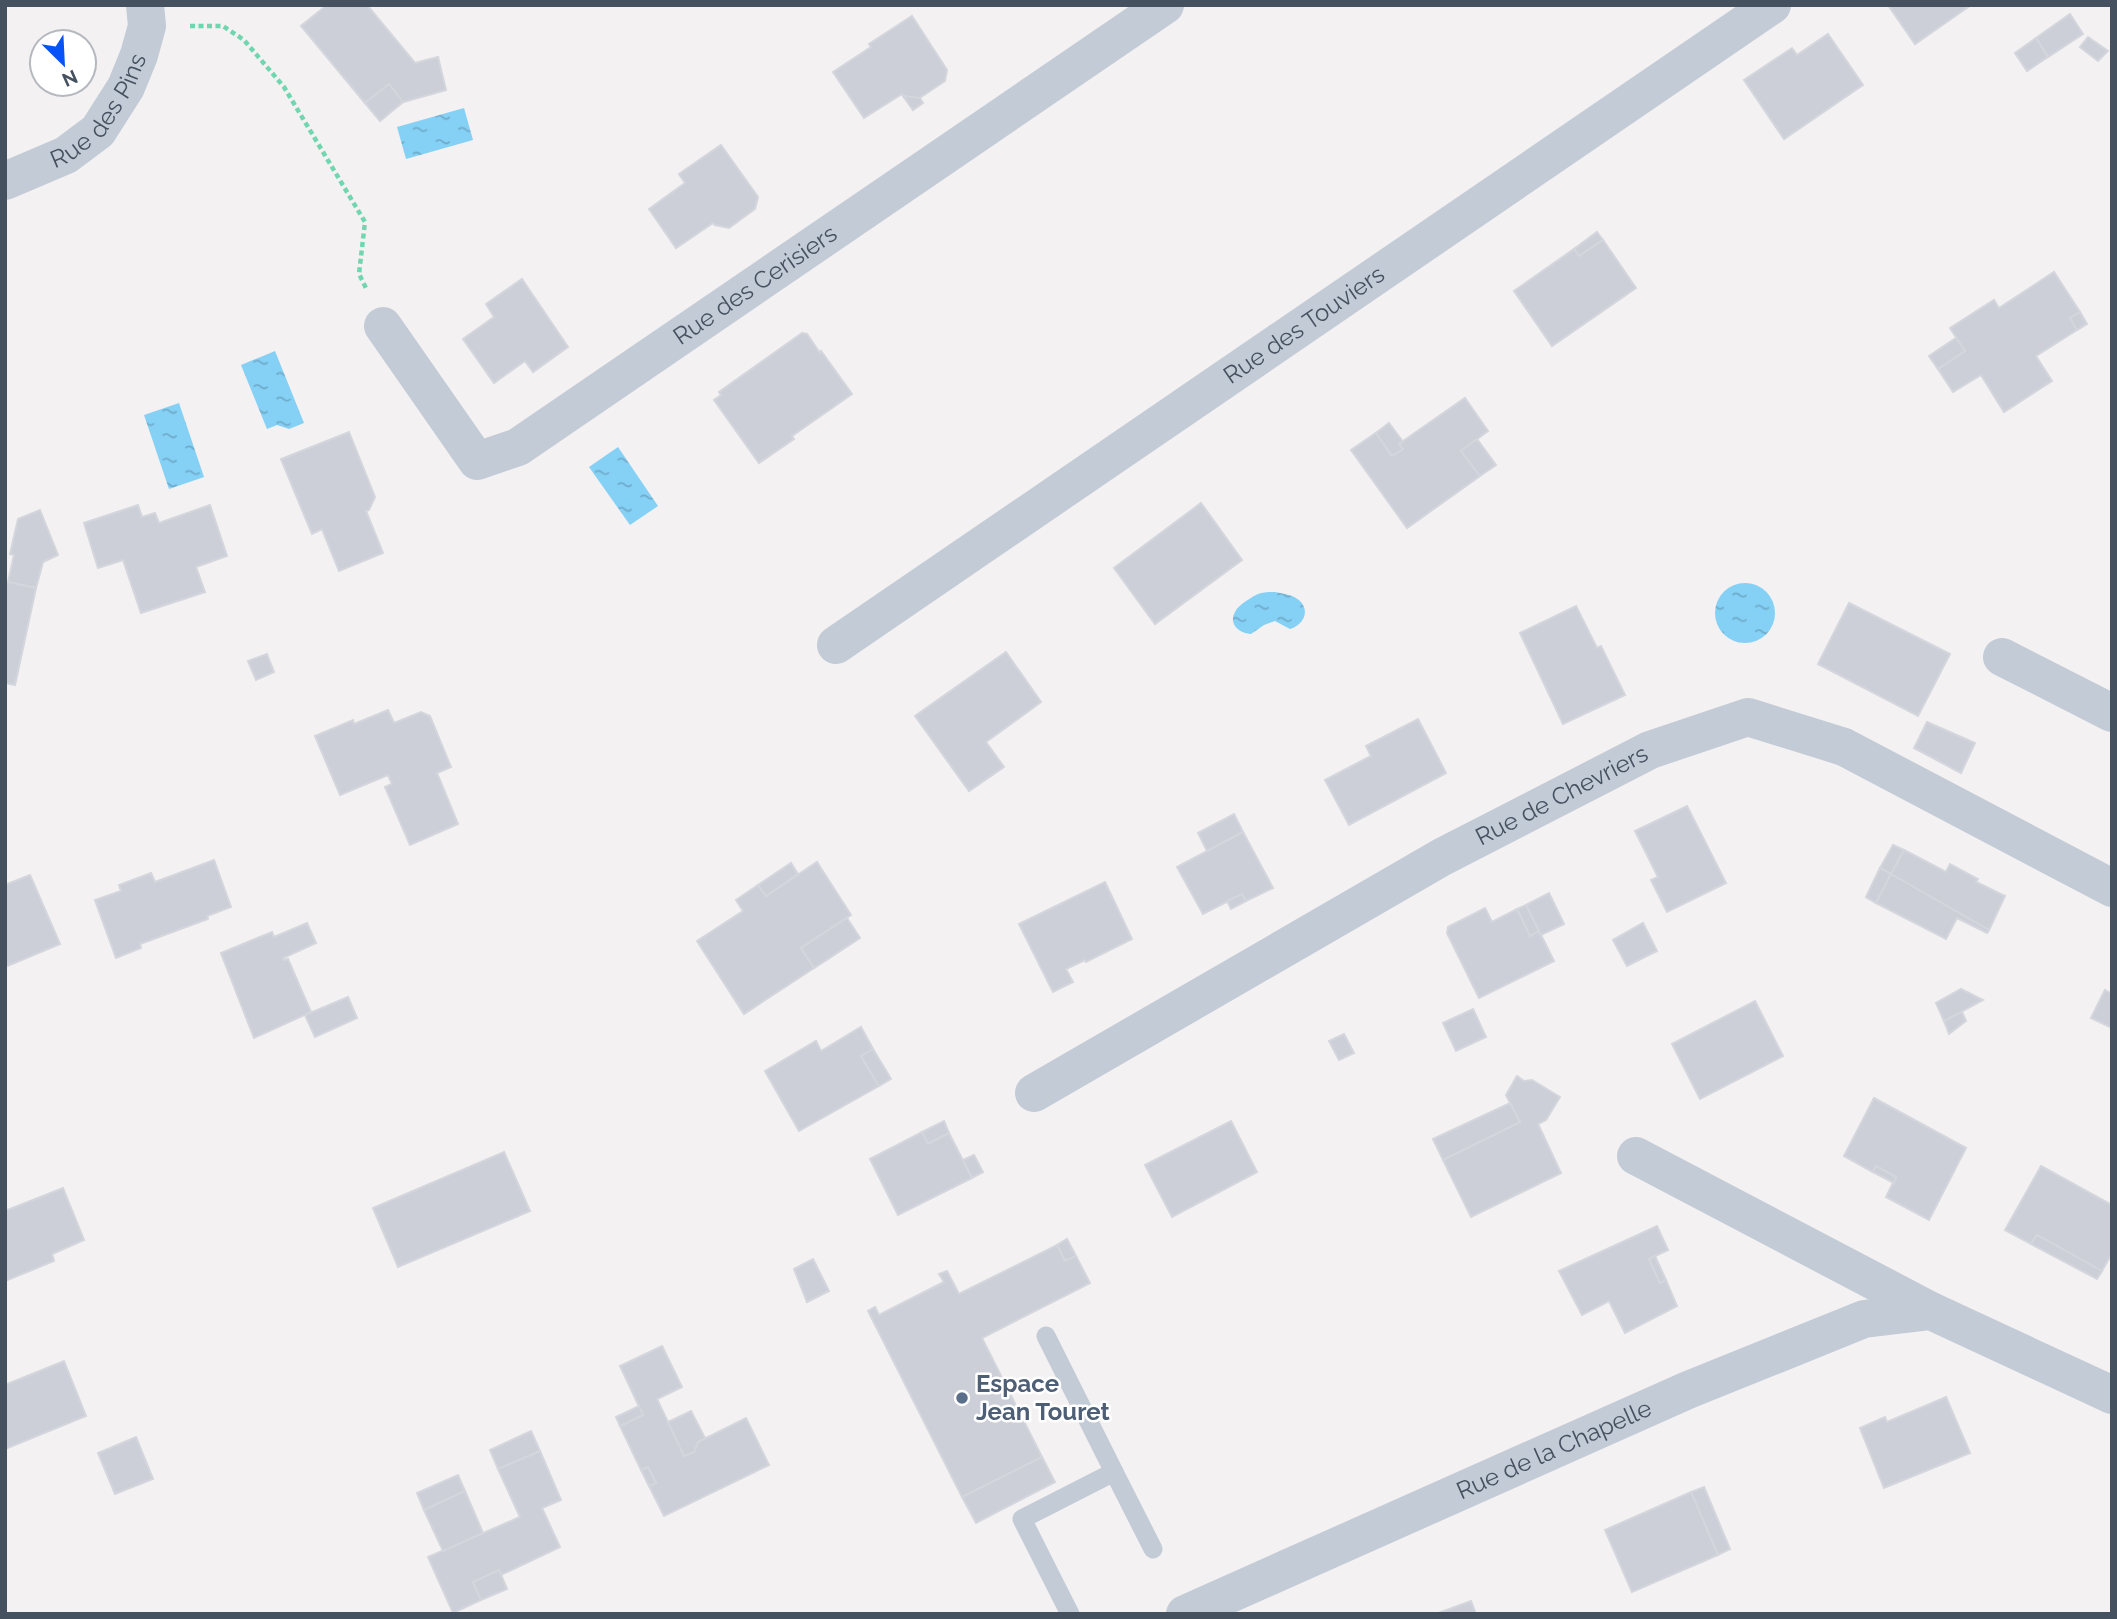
<svg xmlns="http://www.w3.org/2000/svg" width="2117" height="1619" font-family="Raleway,sans-serif">
<defs>
<pattern id="water-ripples" width="26" height="14" patternUnits="userSpaceOnUse" patternTransform="scale(1.75)"><rect width="26" height="14" fill="#85d0f5"/><path d="M2 4q2-2 4 0t4 0M15 11q2-2 4 0t4 0" fill="none" stroke="#6fabca"/></pattern>
</defs>
<rect width="100%" height="100%" fill="#f3f1f1"/>
<g fill="url(#water-ripples)">
<path d="M464 108 473 140 406 159 397 127Z"/>
<path d="M275 351 304 423 289 429 277 425 267 429 241 365Z"/>
<path d="M179 403 204 477 169 489 144 415Z"/>
<path d="M618 447 658 506 630 525 589 467Z"/>
<circle cx="1745" cy="613" r="30"/>
<path d="M1275 592C1280 593 1287 594 1292 596 1311 604 1308 623 1290 629L1275 621 1264 625 1251 634C1240 633 1228 625 1235 612 1238 605 1252 597 1258 594 1263 592 1270 592 1275 592Z"/>
</g>
<g fill="#cccfd7" stroke="#d4d6dd" stroke-width="2">
<path d="M327 5H367L415 63 438 57 446 90 403 102 389 84 365 103 301 26Z"/>
<path d="M1888 5H1971L1915 44Z"/>
<path d="M2070 14 2083 34 2048 57 2036 38Z"/>
<path d="M912 16 947 70 945 81 918 99 903 96 902 94 864 118 833 72 871 47 869 44Z"/>
<path d="M1828 34 1863 85 1784 139 1744 80 1792 48 1797 55Z"/>
<path d="M2088 37 2108 51 2098 61 2080 47Z"/>
<path d="M2036 38 2048 57 2027 71 2015 53Z"/>
<path d="M389 84 403 102 380 121 365 103Z"/>
<path d="M903 96 920 98 923 103 913 110Z"/>
<path d="M721 145 758 197 755 209 729 228 715 225 713 223 676 248 649 209 685 183 679 174Z"/>
<path d="M1597 232 1603 240 1579 256 1574 249Z"/>
<path d="M1603 240 1636 288 1552 346 1514 291 1574 249 1579 256Z"/>
<path d="M2054 272 2080 312 2070 318 2077 330 2036 356 2052 381 2004 412 1981 375 1953 392 1938 369 1965 351 1950 328 1994 300 1999 308Z"/>
<path d="M522 279 568 347 533 372 525 361 494 383 463 339 494 317 486 304Z"/>
<path d="M2080 312 2087 324 2077 330 2070 318Z"/>
<path d="M802 333 807 334 820 353 821 351 852 394 792 436 794 439 759 463 714 400 721 395 719 392Z"/>
<path d="M1956 338 1965 351 1938 369 1929 356Z"/>
<path d="M1465 398 1488 431 1461 451 1480 476 1407 528 1351 450 1376 433 1392 456 1403 449 1399 444Z"/>
<path d="M1389 423 1403 442 1399 444 1403 449 1392 456 1376 433Z"/>
<path d="M349 432 375 497 369 510 366 511 383 553 339 571 322 529 312 534 281 459Z"/>
<path d="M1477 439 1496 465 1480 476 1461 451Z"/>
<path d="M1201 503 1242 560 1155 624 1114 568Z"/>
<path d="M138 505 142 517 155 513 159 523 210 505 227 556 196 567 205 592 141 613 123 560 98 568 84 523Z"/>
<path d="M40 510 58 555 43 562 36 588 8 582 14 555 10 554 18 519Z"/>
<path d="M8 582 36 588 15 685 5 683V583Z"/>
<path d="M1849 603 1950 654 1918 716 1818 664Z"/>
<path d="M1576 606 1597 648 1601 646 1625 695 1563 724 1520 633Z"/>
<path d="M1006 652 1041 702 986 742 1004 767 969 791 915 716Z"/>
<path d="M267 654 274 672 256 680 248 661Z"/>
<path d="M388 710 394 723 421 712 430 716 451 767 437 773 458 824 410 845 385 787 392 784 388 775 340 795 315 736 353 720 354 724Z"/>
<path d="M1418 719 1446 773 1349 825 1325 780 1371 756 1366 746Z"/>
<path d="M1927 722 1975 743 1961 773 1914 748Z"/>
<path d="M1687 806 1726 883 1667 912 1651 880 1658 877 1635 831Z"/>
<path d="M1234 814 1243 832 1207 851 1198 833Z"/>
<path d="M1243 832 1273 888 1246 901 1242 894 1203 914 1177 867Z"/>
<path d="M1893 845 1904 850 1891 874 1880 868Z"/>
<path d="M1904 850 1946 872 1950 864 1978 879 1976 882 2005 896 1989 930 1891 874Z"/>
<path d="M214 860 231 907 207 916 208 919 140 944 141 948 116 958 95 900 121 891 119 885 151 873 155 882Z"/>
<path d="M817 862 851 915 801 948 814 968 744 1014 697 941 743 911 736 900 758 885 766 896Z"/>
<path d="M791 863 798 874 766 896 758 885Z"/>
<path d="M1880 868 1891 874 1876 903 1866 897Z"/>
<path d="M1891 874 1989 930 1987 933 1957 918 1946 939 1876 903Z"/>
<path d="M30 875 60 944 5 967V885Z"/>
<path d="M1105 882 1132 939 1086 962 1085 960 1066 969 1073 982 1053 992 1019 924Z"/>
<path d="M1549 893 1564 924 1541 935 1526 905Z"/>
<path d="M1242 894 1246 901 1231 909 1227 901Z"/>
<path d="M1526 905 1539 931 1530 936 1517 909Z"/>
<path d="M1485 908 1492 922 1517 909 1530 936 1539 931 1554 961 1479 998 1447 933 1448 927Z"/>
<path d="M847 918 860 938 814 968 801 948Z"/>
<path d="M307 923 316 943 283 958 284 960 288 959 311 1012 254 1038 221 953 272 932 274 937Z"/>
<path d="M1643 923 1657 951 1627 966 1613 940Z"/>
<path d="M1961 989 1983 1000 1944 1021 1936 1003Z"/>
<path d="M2105 990 2112 994V1028L2091 1018Z"/>
<path d="M348 997 357 1018 315 1037 305 1015Z"/>
<path d="M1755 1001 1783 1056 1700 1099 1672 1044Z"/>
<path d="M1473 1009 1486 1037 1456 1051 1443 1023Z"/>
<path d="M1962 1012 1966 1021 1949 1034 1944 1021Z"/>
<path d="M861 1027 873 1049 861 1056 879 1086 799 1131 765 1071 816 1041 821 1051Z"/>
<path d="M1344 1034 1354 1053 1339 1060 1329 1041Z"/>
<path d="M873 1049 891 1079 879 1086 861 1056Z"/>
<path d="M1517 1076 1524 1081 1532 1080 1560 1097 1546 1120 1538 1124 1561 1173 1471 1217 1443 1160 1520 1122 1506 1095Z"/>
<path d="M1874 1098 1966 1148 1929 1220 1886 1197 1896 1177 1876 1166 1873 1172 1844 1156Z"/>
<path d="M1510 1103 1520 1122 1443 1160 1433 1139Z"/>
<path d="M944 1121 949 1133 928 1144 922 1132Z"/>
<path d="M1231 1121 1257 1172 1172 1217 1145 1165Z"/>
<path d="M922 1132 928 1144 949 1133 972 1178 898 1215 870 1159Z"/>
<path d="M504 1152 530 1211 398 1267 373 1208Z"/>
<path d="M974 1155 983 1172 972 1178 963 1160Z"/>
<path d="M1876 1166 1896 1177 1894 1183 1873 1172Z"/>
<path d="M2041 1166 2112 1205V1253L2102 1271 2037 1235 2031 1244 2005 1230Z"/>
<path d="M63 1188 84 1240 52 1254 54 1261 5 1281V1211Z"/>
<path d="M1657 1226 1668 1250 1649 1259 1660 1283 1666 1280 1677 1306 1625 1333 1609 1301 1582 1315 1559 1271Z"/>
<path d="M2037 1235 2102 1271 2097 1279 2031 1244Z"/>
<path d="M1067 1239 1076 1256 1065 1261 1057 1245Z"/>
<path d="M1057 1245 1065 1261 1076 1256 1090 1283 982 1338 1042 1457 962 1497 868 1311 875 1307 879 1315 944 1282 939 1274 947 1271 959 1294Z"/>
<path d="M1655 1256 1666 1280 1660 1283 1649 1259Z"/>
<path d="M813 1259 829 1291 807 1302 794 1269Z"/>
<path d="M662 1346 682 1387 657 1399 684 1456 694 1452 698 1442 746 1418 769 1465 664 1516 649 1486 656 1483 648 1467 641 1470 620 1426 643 1415 620 1366Z"/>
<path d="M64 1361 86 1416 5 1449V1385Z"/>
<path d="M1946 1397 1970 1453 1884 1488 1860 1428 1885 1417 1887 1422Z"/>
<path d="M639 1406 643 1415 620 1426 616 1417Z"/>
<path d="M691 1411 705 1438 698 1442 694 1452 684 1456 668 1422Z"/>
<path d="M531 1431 540 1451 498 1469 490 1450Z"/>
<path d="M136 1437 153 1479 115 1494 98 1453Z"/>
<path d="M540 1451 561 1500 542 1508 560 1547 501 1575 499 1570 473 1582 481 1600 453 1613 428 1557 520 1517 498 1469Z"/>
<path d="M1042 1457 1055 1482 976 1523 962 1497Z"/>
<path d="M648 1467 656 1483 649 1486 641 1470Z"/>
<path d="M458 1475 465 1491 424 1510 417 1493Z"/>
<path d="M1704 1487 1730 1549 1718 1555 1691 1492Z"/>
<path d="M465 1491 483 1533 443 1551 424 1510Z"/>
<path d="M1691 1492 1718 1555 1632 1592 1605 1530Z"/>
<path d="M499 1570 507 1589 481 1600 473 1582Z"/>
<path d="M1471 1601 1476 1614H1436Z"/>
</g>
<g fill="none" stroke-linecap="round" stroke-linejoin="round">
<path stroke="#70d6b0" stroke-width="4.5" stroke-dasharray="5 3.5" stroke-linecap="butt" d="M190 26H223L244 40 284 87 365 222 359 274 366 288"/>
<g stroke="#c3cbd7" stroke-width="19">
<path d="M1046 1336 1114 1472 1022 1519 1070 1614"/>
<path d="M1114 1472 1153 1549"/>
</g>
<g stroke="#c3cbd7" stroke-width="38">
<path id="s1" d="M5 181 66 155 98 131 126 87 139 55 147 26 145 5"/>
<path id="s2" d="M383 326 477 461 518 447 1165 5"/>
<path id="s3" d="M836 645 1772 5"/>
<path d="M2002 657 2112 713"/>
<path id="s4" d="M1034 1093 1442 857 1650 750 1748 717 1844 747 2112 888"/>
<path d="M1636 1156 1931 1311"/>
<path id="s5" d="M1185 1614 1688 1390 1864 1319 1931 1311 2112 1395"/>
</g>
</g>
<circle fill="#5c6f8a" stroke="#fff" stroke-width="2.5" cx="962" cy="1398" r="7"/>
<g text-anchor="middle" stroke-width="5" stroke-linejoin="round" paint-order="stroke">
<g font-size="24" fill="#465160" stroke="#fff">
<text dy="8" stroke="none"><textPath href="#s1" startOffset="122">Rue des Pins</textPath></text>
<text dy="8" stroke="none"><textPath href="#s2" startOffset="495">Rue des Cerisiers</textPath></text>
<text dy="8" stroke="none"><textPath href="#s3" startOffset="567">Rue des Touviers</textPath></text>
<text dy="8" stroke="none"><textPath href="#s4" startOffset="606">Rue de Chevriers</textPath></text>
<text dy="8" stroke="none"><textPath href="#s5" startOffset="404">Rue de la Chapelle</textPath></text>
</g>
<g font-size="24" font-weight="bold" fill="#4e5e75" stroke="#fff" text-anchor="start">
<text x="976" y="1392">Espace<tspan x="976" dy="28">Jean Touret</tspan></text>
</g>
</g>
<rect width="2117" height="1619" fill="none" stroke="#465160" stroke-width="14"/>
<g transform="translate(63 63) rotate(156)"><circle r="33" fill="#ffffff" stroke="#b5b9bf" stroke-width="2"/>
<path d="M0-5L12 26L0 18L-12 26Z" fill="#0753f7"/>
<text y="-10" font-size="19" font-weight="bold" text-anchor="middle" fill="#465160">N</text>
</g>
</svg>
